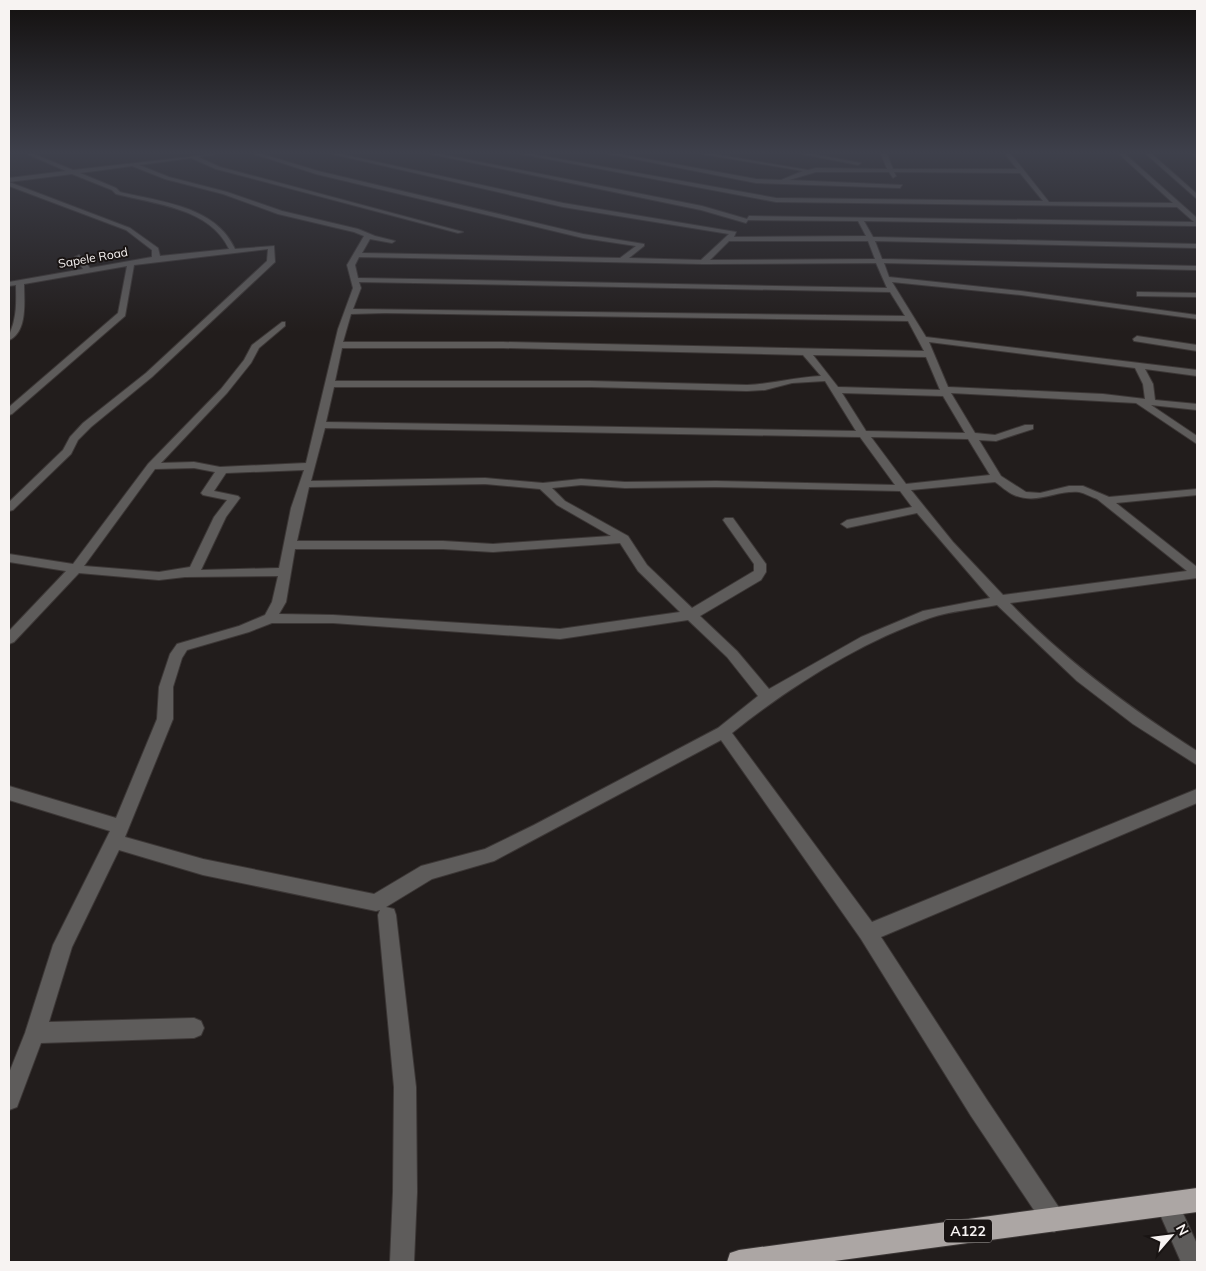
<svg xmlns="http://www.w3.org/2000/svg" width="1206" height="1271" font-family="Mulish,sans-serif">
<rect width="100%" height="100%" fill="#221d1c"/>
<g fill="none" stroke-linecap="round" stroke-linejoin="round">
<defs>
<g id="minor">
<path d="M27 154H34L73 170 215 154 198 157 220 167 463 232 458 233 216 169 191 158 139 165 169 177 227 192 282 211 358 229 375 236 395 241 392 243 370 239 362 253 620 258 636 246 583 238 316 174 254 154H262L318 171 583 234 644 244V246L629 258 701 260 729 234 563 207 332 154H341L563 203 736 232 734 237 866 236 858 221 748 220 746 223 701 210 430 154H440L702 206 747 219 749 216 1194 222 1177 207 776 202 521 154H532L776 198 1043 201 1020 173 894 172 896 176 893 178 889 172H816L789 180 902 185 900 188 756 183 609 154H620L756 179 781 180 803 171 702 154H714L808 170 816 168 887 169 881 154H887L893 169H1017L1005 154H1011L1049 202 1173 203 1119 154H1125L1197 218V226L864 221 873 237 1197 244V248L875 241 882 259 1197 266V270L884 263 889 277 1021 291 1197 315V319L1021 295 892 282 926 337 1197 370V376L1145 369 1153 384 1155 400 1197 404V410L1151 405 1197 436V444L1136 403 951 393 975 433 995 435 1025 425H1033V429L996 441 979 440 1001 476 1026 492 1040 493 1069 486H1083L1109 497 1197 489V495L1116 503 1197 567V578L1010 603C1066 661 1130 708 1197 751V765L1133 724 1077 681 997 605C975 609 951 611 930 618 859 643 791 686 732 733L872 922 1197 789V803L881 937 987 1100 1062 1212 1066 1220 1062 1228 1054 1232 1046 1228 971 1116 861 939 721 740 494 861 432 879 386 907 394 909 396 915 416 1087 417 1192 414 1262H390L393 1192 394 1087 378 915 380 910 376 911 203 875 119 850 72 947 49 1022 194 1018 201 1021 204 1028 201 1035 194 1038 41 1043 17 1107 9 1110V1073L25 1033 53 945 110 831 9 800V786L116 818 157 719 159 687 170 654 177 644 239 626 265 615 272 602 278 576 185 577 159 580 79 573 14 642 9 644V631L66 571 9 562V554L73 564 148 464 221 389 244 360 252 345 282 322H285V326L259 348 251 363 227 393 161 463 194 462 220 467 306 463 338 329 353 288 347 265 364 236 354 232 278 214 223 194 165 179 132 166 80 173 116 188 120 192C161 202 216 206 235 249L274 246 275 262 152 377 91 427 78 440 71 454 13 510 9 511V502L63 450 70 437 83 423 146 373 267 261 268 249 134 265 125 316 12 414 9 415V407L118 313 127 266 24 284C24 300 28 332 9 340 9 332 13 327 14 320 17 308 16 296 16 285L9 286V282L83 269 75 257 79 255 90 268 152 257V250L126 230 9 186V182L130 228 158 248 160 256 229 249C210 208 155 204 116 194L112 190 72 174 9 182V178L66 171ZM729 241H868L875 259 710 260ZM359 257 703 264 876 263 887 288 358 278 355 265ZM359 282 890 292 905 316 353 309 361 288ZM385 313 908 321 924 351 503 342H343L351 314ZM929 342 1135 368 1143 384 1145 399 1103 394 948 387ZM342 348H503L803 355 821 376C796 377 772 384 747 385L591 381H335ZM813 355 926 357 940 390 838 387ZM825 381 856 431 326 422 334 387H591L747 391 765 390 792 383ZM842 393 943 396 965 433 866 431ZM325 428 860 437 895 485 716 481 625 482 581 479 543 483 485 478 311 481ZM871 437 968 439 990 475 906 484ZM194 468 215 472 201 493 203 495 227 500 214 517 190 567 159 572 84 566 155 469ZM304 470 291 508 279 568 201 570 226 517 240 498 238 496 214 491 226 473ZM995 482C1001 486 1007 492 1014 495 1037 505 1056 490 1079 492 1085 493 1091 497 1097 499L1187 571 1003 595 953 542 911 490ZM485 484 540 489 557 505 611 536 493 544 443 541H297L309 487ZM581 485 625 488 716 487 900 491 912 507 847 520 841 524 847 528 917 513 990 598 923 611 861 637 769 689 737 651 700 616 761 580 766 572V564L733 518H725L723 520 754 564V571L692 608 647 565 628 536 565 501 552 488ZM620 543 638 571 680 612 560 629 333 615 279 614 286 602 295 549H443L493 552ZM688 620 727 657 758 696 718 728 534 825 485 849 421 866 374 894 203 859 125 837 173 719V687L182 658 187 650 249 632 272 623H333L560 639Z"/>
<path d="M802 154H813L861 163 858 165Z"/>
<path d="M1146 154H1152L1197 194V199Z"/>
<path d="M1192 154H1197V158Z"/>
<path d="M1140 292 1197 293V297L1137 296V292Z"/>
<path d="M1137 336 1197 345V351L1134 341 1133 339Z"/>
<path d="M1167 1192 1175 1196 1197 1244V1262H1181L1159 1212 1155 1204 1159 1196Z"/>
</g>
<path id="trunk" d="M1197 1188V1212L827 1262H727L730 1253 739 1250Z"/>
</defs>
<use href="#minor" stroke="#3c3736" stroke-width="2"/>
<use href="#trunk" stroke="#3c3736" stroke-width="2"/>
<use href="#minor" fill="#5e5c5b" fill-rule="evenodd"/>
<use href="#trunk" fill="#aca6a4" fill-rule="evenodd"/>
</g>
<linearGradient id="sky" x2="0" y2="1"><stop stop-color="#13100f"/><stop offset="0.46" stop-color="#3e404b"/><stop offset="1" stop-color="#3e404b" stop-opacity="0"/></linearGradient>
<rect width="1206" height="332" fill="url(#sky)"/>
<g text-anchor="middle" stroke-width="4" stroke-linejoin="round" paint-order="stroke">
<g font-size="12" fill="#f7f3f2" stroke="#191413">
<text transform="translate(93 258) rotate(-10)" y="4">Sapele Road</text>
</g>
<rect fill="#191413" stroke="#b4b0af" stroke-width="1" x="944" y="1219.5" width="48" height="23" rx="4"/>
<g font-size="14" font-weight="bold" fill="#f7f3f2">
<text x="968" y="1236">A122</text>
</g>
</g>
<rect width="1206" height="1271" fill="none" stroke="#f7f3f2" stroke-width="20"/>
<g transform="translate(1171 1236) rotate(62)" stroke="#191413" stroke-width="4" paint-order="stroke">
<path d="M0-4L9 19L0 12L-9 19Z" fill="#f7f3f2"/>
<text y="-8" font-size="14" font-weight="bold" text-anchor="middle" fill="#f7f3f2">N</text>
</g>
</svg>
